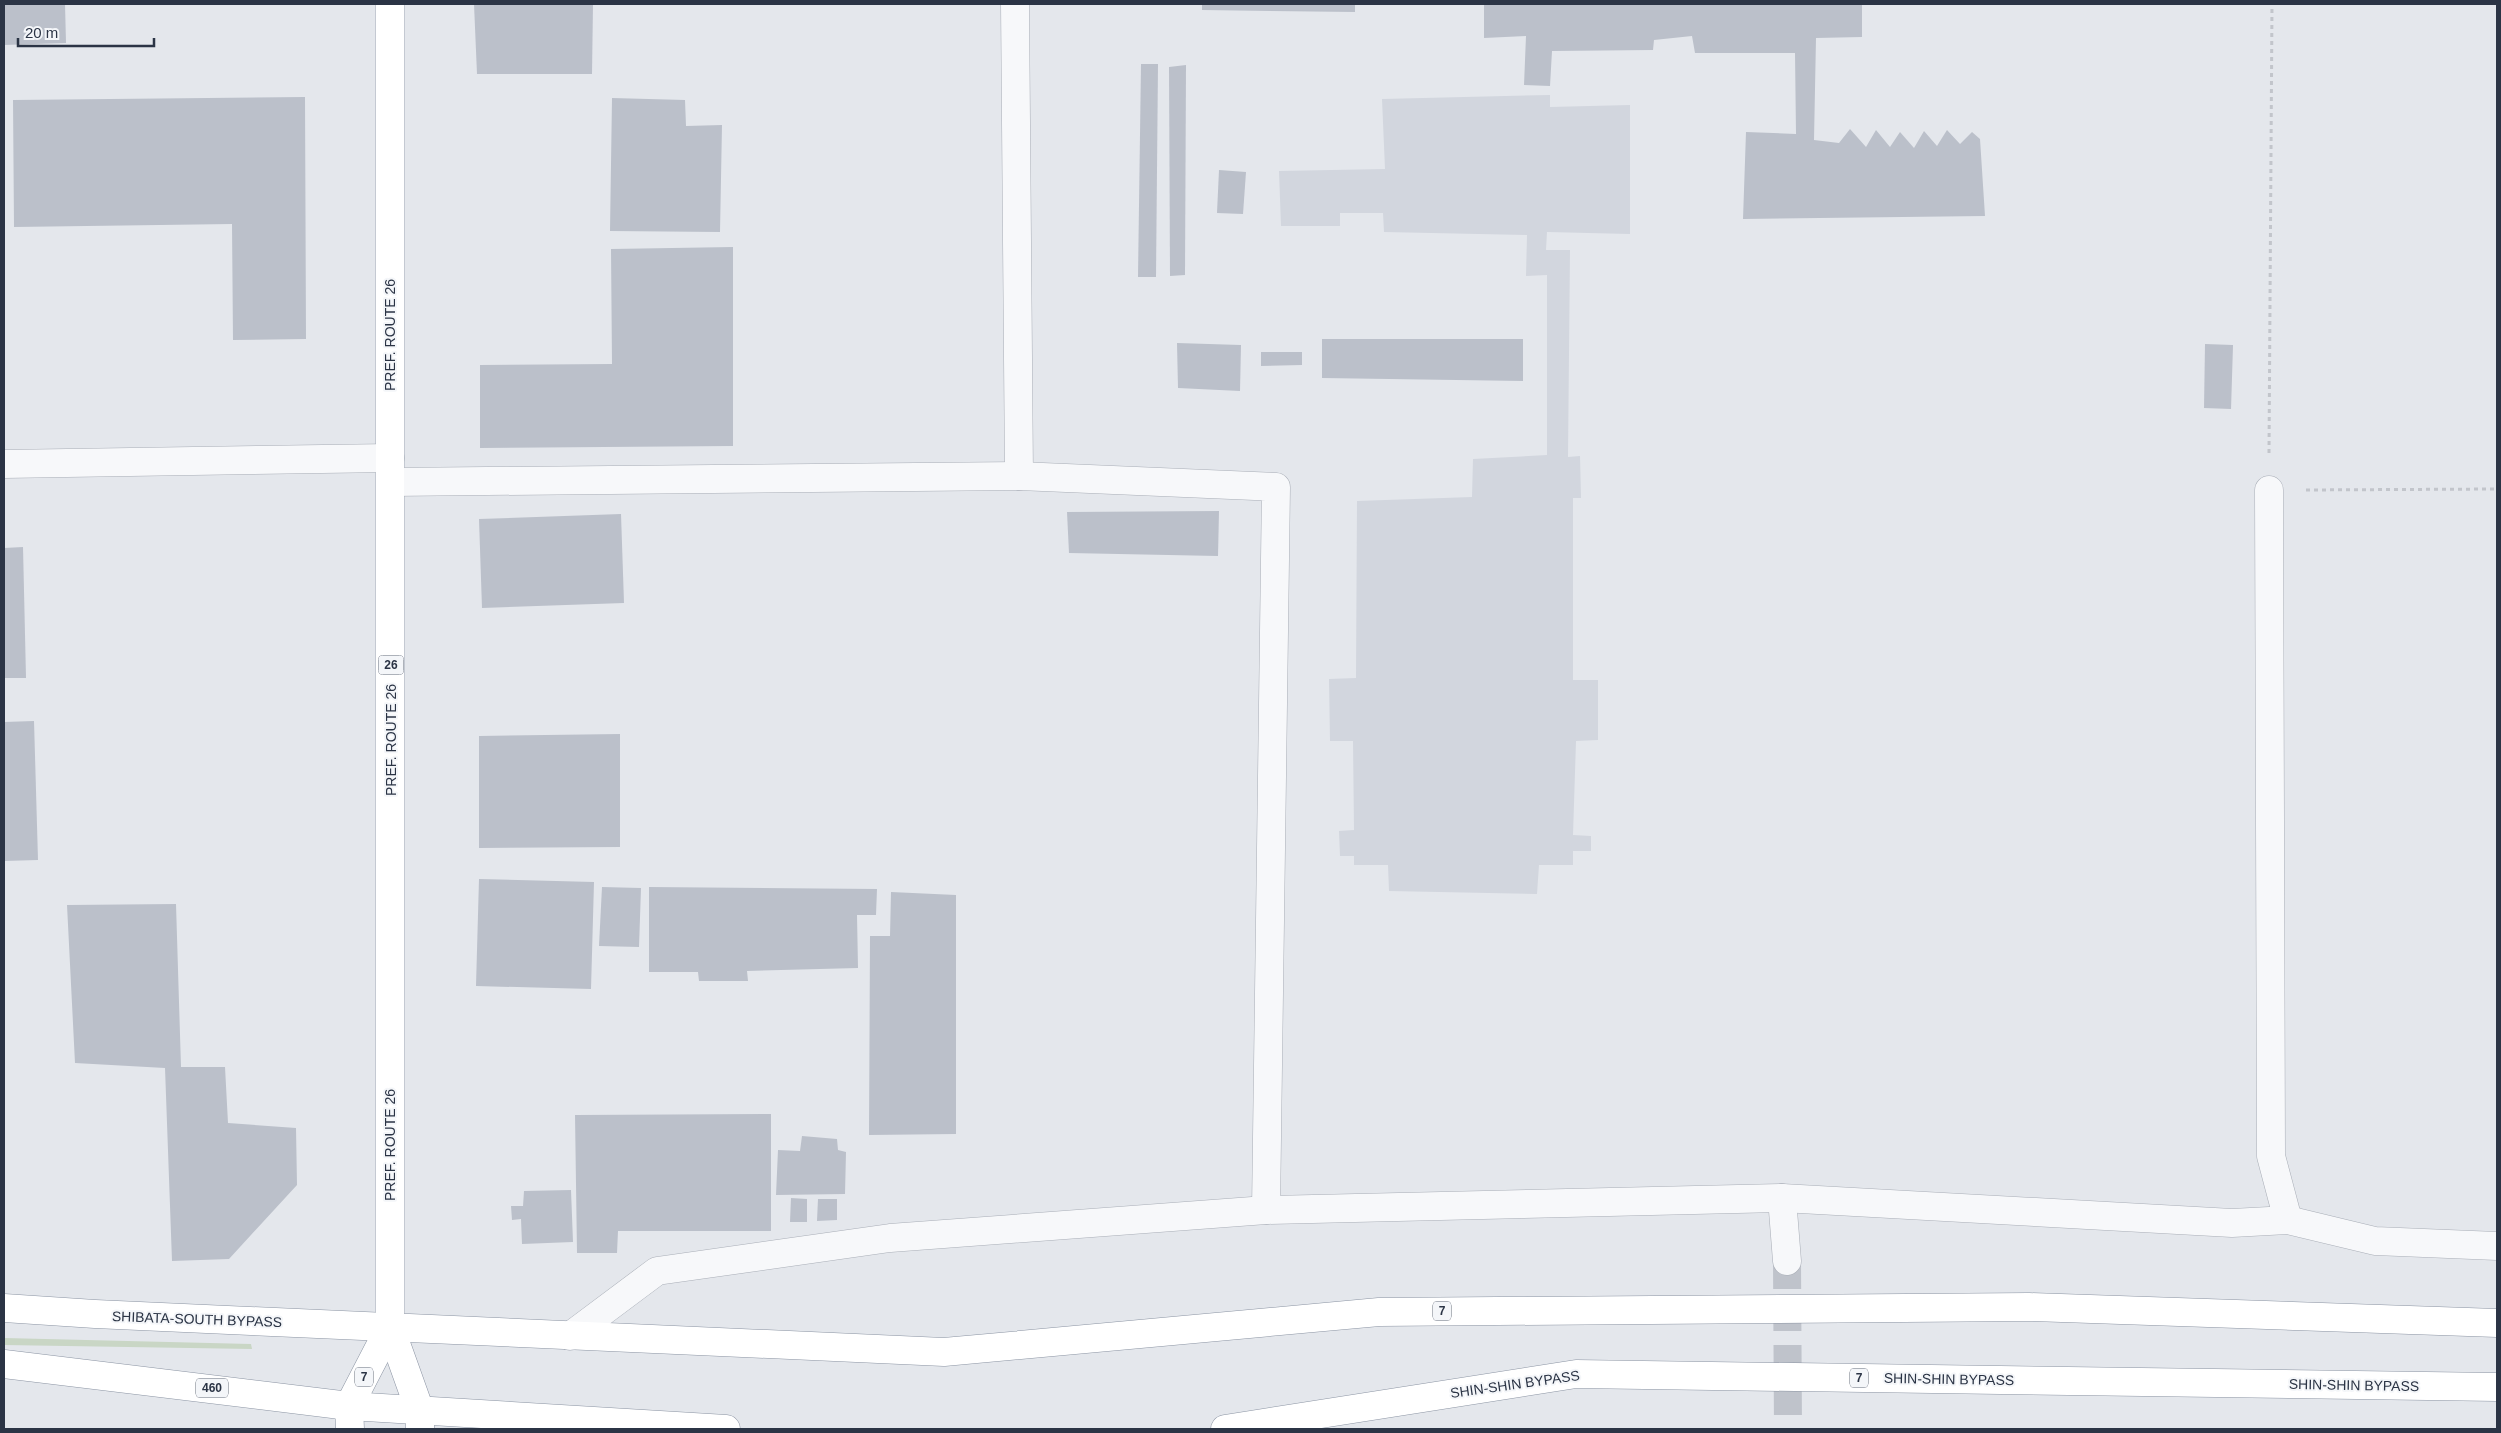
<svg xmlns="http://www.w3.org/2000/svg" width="2501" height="1433" font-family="Arial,sans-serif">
<rect width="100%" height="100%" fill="#e4e7ec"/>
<path fill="#d2d6de" d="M1550 95V107L1630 105V234L1547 232 1546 250H1570L1568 457 1580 456 1581 498H1573V680H1598V740L1576 741 1573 835 1591 836V851H1573V865H1539L1537 894 1389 891 1388 865H1354V856H1340L1339 831 1354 830 1353 741H1330L1329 679 1356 678 1357 501 1472 497 1473 459 1547 455V275L1526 276 1527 235 1384 232 1383 213H1340V226H1281L1279 171 1385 169 1382 99Z"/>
<path fill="#c9d6c5" d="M4 1338 251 1344 252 1349 4 1345Z"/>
<g fill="#bbc0ca">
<path d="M4 4H65L66 43 4 45Z"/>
<path d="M474 4H593L592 74H477Z"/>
<path d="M1202 4H1355V12L1202 10Z"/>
<path d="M1484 4H1862V37L1816 38 1814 140 1839 143 1850 129 1866 147 1876 130 1890 147 1900 132 1914 148 1924 131 1937 146 1947 130 1960 144 1972 132 1980 139 1985 216 1743 219 1746 132 1796 134 1795 53H1695L1692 36 1654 40 1653 50 1552 51 1550 86 1524 85 1526 36 1484 38Z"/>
<path d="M1141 64H1158L1156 277H1138Z"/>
<path d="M1186 65 1185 275 1170 276 1169 67Z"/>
<path d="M305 97 306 339 233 340 232 224 14 227 13 100Z"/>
<path d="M612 98 685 100 686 126 722 125 720 232 610 231Z"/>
<path d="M1219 170 1246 172 1243 214 1217 213Z"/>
<path d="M733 247V446L480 448V365L612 364 611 249Z"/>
<path d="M1322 339H1523V381L1322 378Z"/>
<path d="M1177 343 1241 345 1240 391 1178 388Z"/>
<path d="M2205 344 2233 345 2231 409 2204 408Z"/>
<path d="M1261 352H1302V365L1261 366Z"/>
<path d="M1219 511 1218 556 1069 553 1067 512Z"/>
<path d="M621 514 624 603 482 608 479 519Z"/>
<path d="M23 547 26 678H4V548Z"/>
<path d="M34 721 38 860 4 861V722Z"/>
<path d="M620 734V847L479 848V736Z"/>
<path d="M479 879 594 882 591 989 476 986Z"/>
<path d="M602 887 641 888 639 947 599 946Z"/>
<path d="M649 887 877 889 876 915H857L858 968 747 971 748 981H699L698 972H649Z"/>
<path d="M891 892 956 895V1134L869 1135 870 936H890Z"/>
<path d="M176 904 181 1067H225L228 1123 296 1128 297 1185 229 1259 172 1261 165 1068 75 1063 67 905Z"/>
<path d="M771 1114V1231H618L617 1253H577L575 1115Z"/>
<path d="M802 1136 837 1139 838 1150 846 1152 845 1194 776 1195 778 1150 800 1151Z"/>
<path d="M571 1190 573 1242 522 1244 521 1219 512 1220 511 1206H523L524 1191Z"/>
<path d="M791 1198 807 1199V1222H790Z"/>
<path d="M818 1199H837V1220L817 1221Z"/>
</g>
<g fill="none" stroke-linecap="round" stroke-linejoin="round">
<path stroke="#bfc3cb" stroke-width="28" stroke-dasharray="28 14" stroke-linecap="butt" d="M1787 1261 1788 1429"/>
<defs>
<g id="minor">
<path d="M1015 4 1019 476"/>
<path d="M4 464 390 458"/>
<path d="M391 482 1019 476 1276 487 1266 1210"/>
<path d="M2269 490 2271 1156 2288 1220"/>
<path d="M1782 1198 1787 1261"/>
<path d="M570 1336 657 1271 890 1238 1266 1210 1782 1198 2232 1223 2288 1220 2375 1241 2497 1246"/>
</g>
<path id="major" d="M390 1327V4"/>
<g id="highway">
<path d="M4 1308 95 1314 944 1352 1379 1312 2029 1307 2497 1323"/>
<path d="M390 1327 420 1411V1428"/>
<path d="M4 1364 349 1406 726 1429"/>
<path d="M350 1429 349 1406 390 1327"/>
<path d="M1225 1429 1576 1374 2497 1387"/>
</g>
</defs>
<use href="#minor" stroke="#a9aeb7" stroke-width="29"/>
<use href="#major" stroke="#a3abb8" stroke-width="29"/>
<use href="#highway" stroke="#8b94a3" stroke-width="29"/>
<g stroke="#c2c5cb" stroke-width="3" stroke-dasharray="4 4" stroke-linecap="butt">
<path d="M2269 453 2272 4"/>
<path d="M2306 490 2497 489"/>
</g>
<use href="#minor" stroke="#f7f8fa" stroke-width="28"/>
<use href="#major" stroke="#fff" stroke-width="28"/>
<use href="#highway" stroke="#fff" stroke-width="28"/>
</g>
<g text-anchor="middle" stroke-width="4" stroke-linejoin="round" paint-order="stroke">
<g fill="#f4f6f9" stroke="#676e7b" stroke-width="1">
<rect x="378.5" y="655.5" width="25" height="19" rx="4"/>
<rect x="1433" y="1301.5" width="18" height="19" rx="4"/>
<rect x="355" y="1367.5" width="18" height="19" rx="4"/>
<rect x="1850" y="1368.5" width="18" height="19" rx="4"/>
<rect x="196" y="1378.5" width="32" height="19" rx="4"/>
</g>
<g font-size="12" font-weight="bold" fill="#2b3445">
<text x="391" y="669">26</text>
<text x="1442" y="1315">7</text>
<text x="364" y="1381">7</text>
<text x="1859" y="1382">7</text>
<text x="212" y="1392">460</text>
</g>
<g font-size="14" fill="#2b3445" stroke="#f4f6f9">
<text transform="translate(390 335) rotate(-90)" y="5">PREF. ROUTE 26</text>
<text transform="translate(391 740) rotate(-90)" y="5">PREF. ROUTE 26</text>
<text transform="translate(390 1145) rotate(-90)" y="5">PREF. ROUTE 26</text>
<text transform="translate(197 1319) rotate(2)" y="5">SHIBATA-SOUTH BYPASS</text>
<text transform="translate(1949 1379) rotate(1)" y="5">SHIN-SHIN BYPASS</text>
<text transform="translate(1515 1384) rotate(-8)" y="5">SHIN-SHIN BYPASS</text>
<text transform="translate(2354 1385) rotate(1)" y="5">SHIN-SHIN BYPASS</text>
</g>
</g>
<rect width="2501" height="1433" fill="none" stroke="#2b3445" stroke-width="10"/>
<path d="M18 38v8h136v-8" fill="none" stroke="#2b3445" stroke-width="2.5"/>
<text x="25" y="38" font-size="15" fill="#2b3445" stroke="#f4f6f9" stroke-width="4" paint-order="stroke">20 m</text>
</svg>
